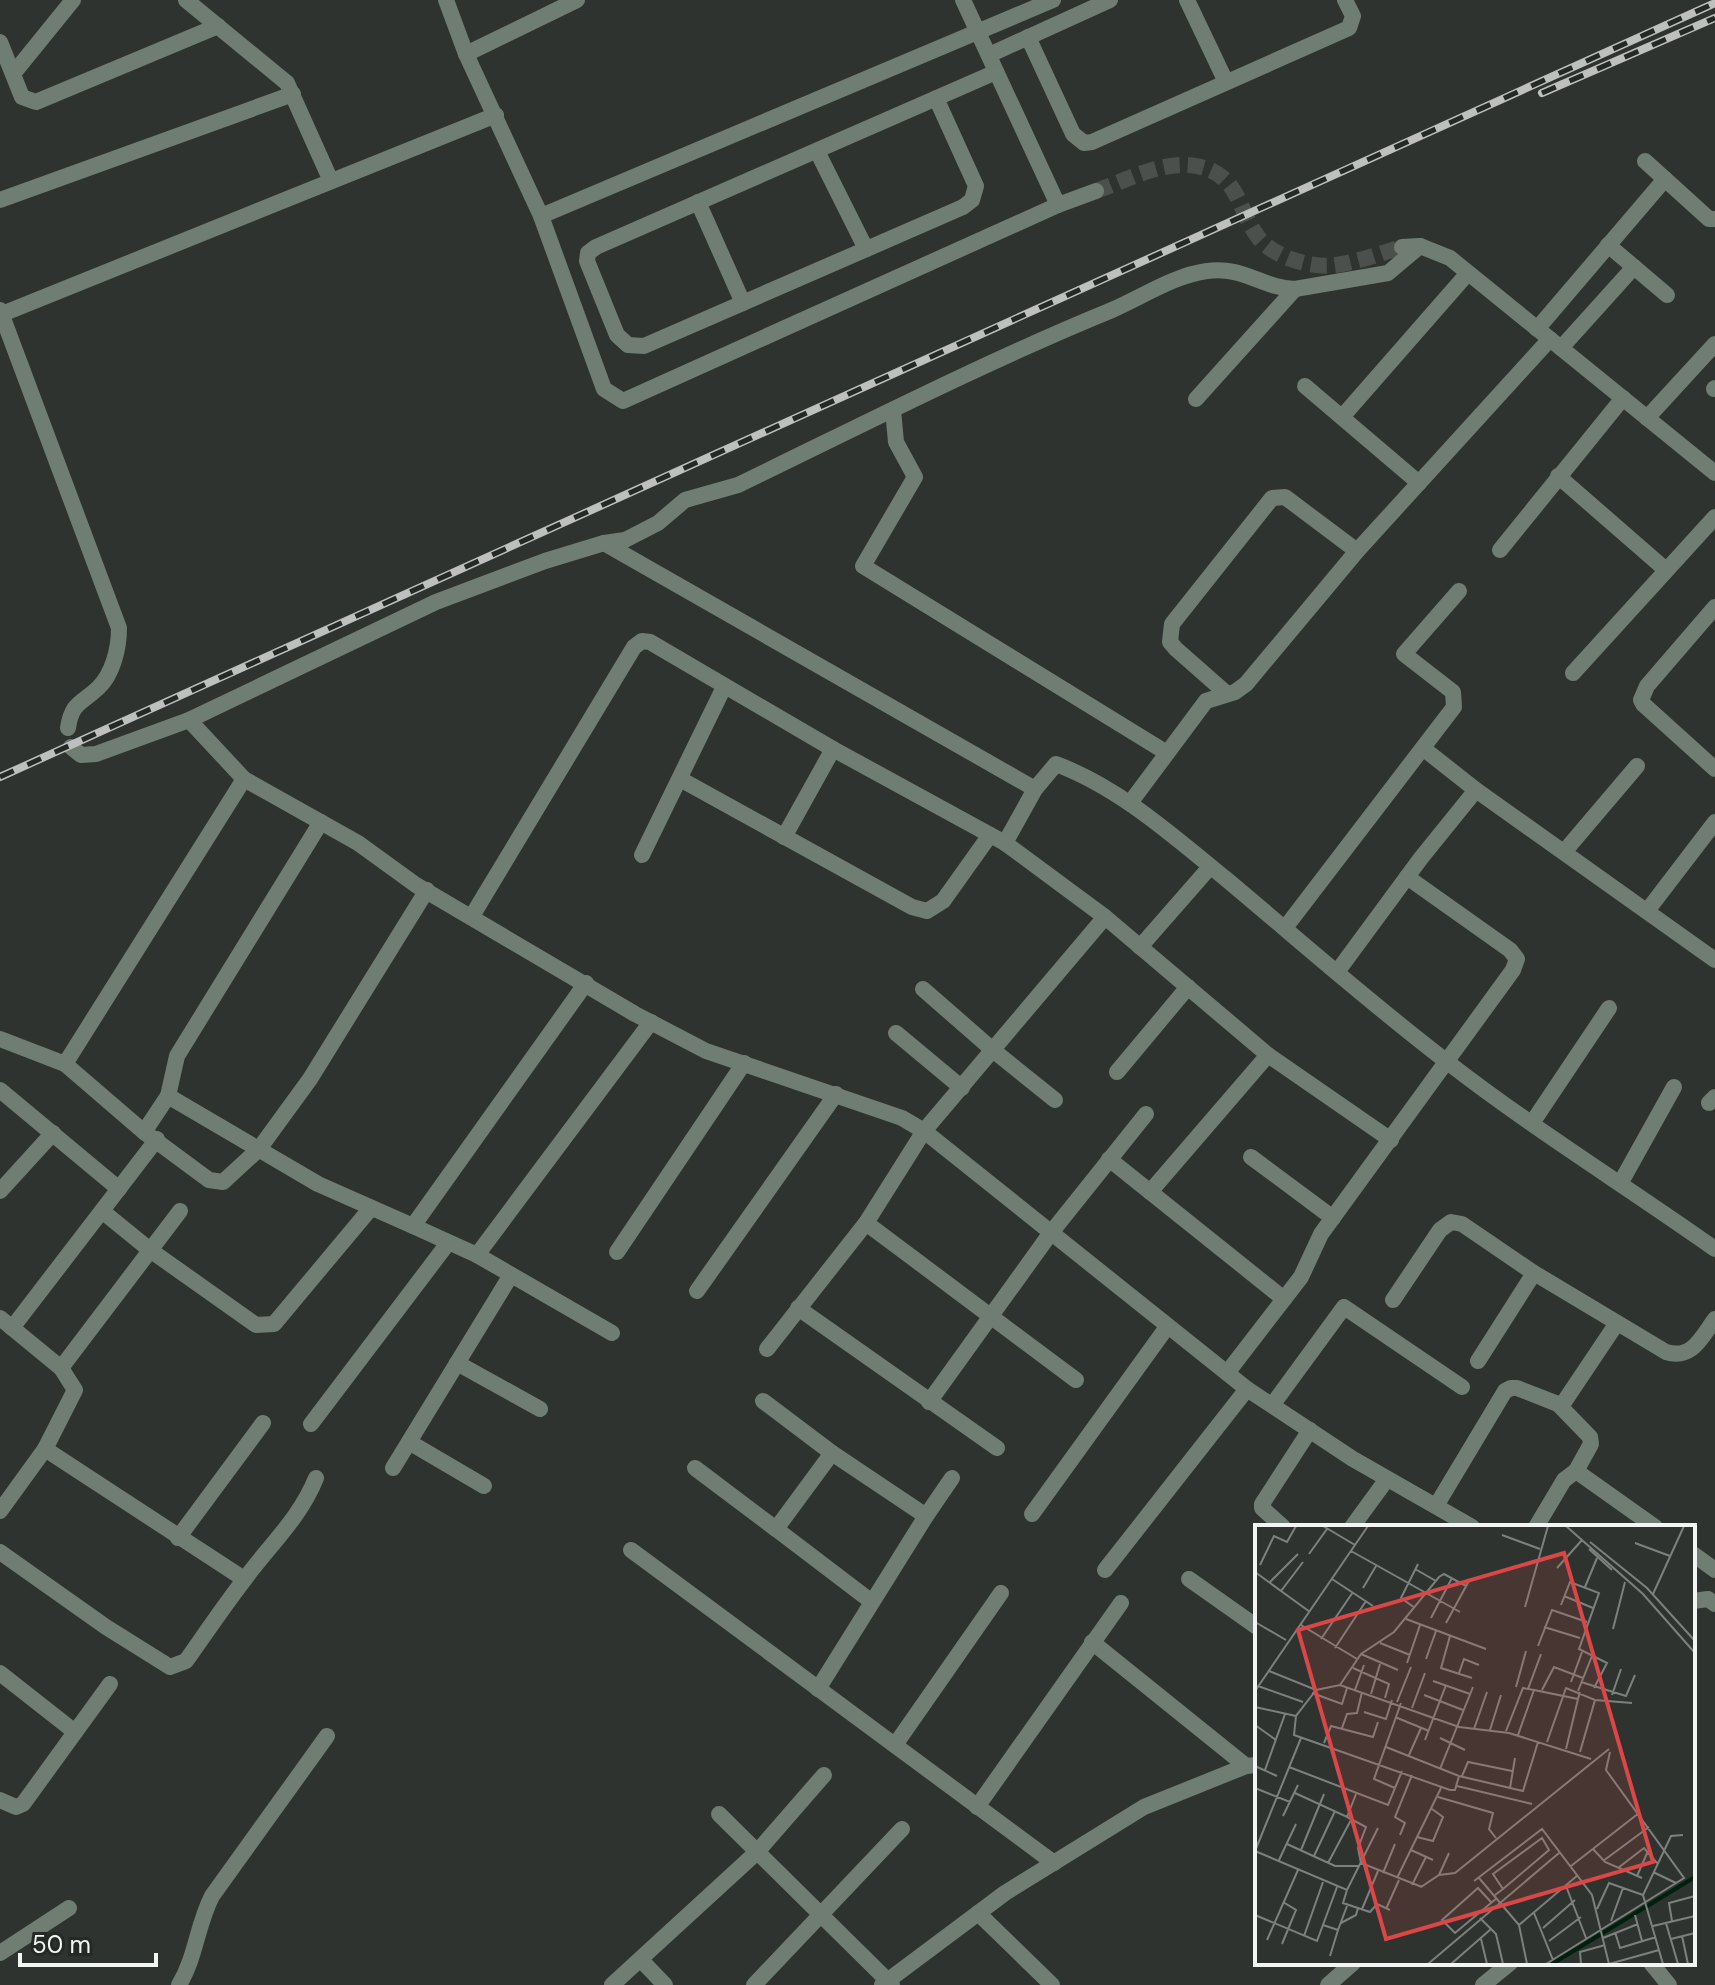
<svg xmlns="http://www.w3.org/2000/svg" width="1715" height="1985" font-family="'DM Sans',sans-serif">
<rect width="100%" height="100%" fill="#2f3330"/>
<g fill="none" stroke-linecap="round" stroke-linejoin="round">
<path stroke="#4c504d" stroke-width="16" stroke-dasharray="16 8" stroke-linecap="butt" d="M1096 191C1127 180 1163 160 1196 166 1240 174 1237 209 1258 237 1273 257 1312 269 1336 265 1358 262 1381 253 1402 247"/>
<g stroke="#6f7d72" stroke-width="16">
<path d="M186 0 287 83 331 181"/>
<path d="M446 0 466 54 541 216 604 389 623 401 1058 205 1096 191"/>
<path d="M963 0 1058 205"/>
<path d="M1187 0 1226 82"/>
<path d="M1028 37 1073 134 1084 143 1092 142 1349 28 1353 16 1345 0"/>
<path d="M0 42 22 97 36 102 218 26"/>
<path d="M466 54 577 0"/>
<path d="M989 55 1110 0"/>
<path d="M13 74 73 0"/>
<path d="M936 98 976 186 972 200 963 207 644 346 628 345 617 335 587 261 588 253 596 247 996 72"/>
<path d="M817 151 866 249"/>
<path d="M1645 161 1709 219H1715"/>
<path d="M0 200 293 94"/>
<path d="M698 202 743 303"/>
<path d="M541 216 1053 0"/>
<path d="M1608 245 1667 295"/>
<path d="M1402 247 1420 246 1450 258 1715 473"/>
<path d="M0 310 119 628C119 648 113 674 98 688 81 704 72 702 68 728"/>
<path d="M2 314 496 115"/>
<path d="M1537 329 1665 179"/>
<path d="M1561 348 1634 267"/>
<path d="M1305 386 1419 483"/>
<path d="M1714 389 1715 388"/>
<path d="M1196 399 1295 289"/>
<path d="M893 410 896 442 915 477 863 566 1167 753"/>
<path d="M1342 417 1468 273"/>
<path d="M1647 418 1715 344"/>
<path d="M1558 476 1666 570"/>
<path d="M604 543 1035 789"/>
<path d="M1500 550 1623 398"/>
<path d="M1715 607 1647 686 1641 700 1643 704 1715 769"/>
<path d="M1573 673 1715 517"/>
<path d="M1226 693 1176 649 1170 642 1172 624 1272 498 1285 497 1357 551"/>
<path d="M189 720 244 779 358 843 416 885 635 1014 706 1051 902 1118 924 1131 1247 1389 1353 1459 1472 1527"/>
<path d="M71 747 81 755 96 754 189 720 436 602 545 561 604 543 625 540 658 523 685 500 738 485C862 425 985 362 1112 310 1142 297 1175 275 1207 271 1245 266 1261 288 1295 289L1388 273 1420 246"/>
<path d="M1424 749 1476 790"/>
<path d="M680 779 912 907 927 911 943 901 990 835"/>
<path d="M1130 803 1206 701 1235 692 1246 684 1357 551 1550 339"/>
<path d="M784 837 833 749"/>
<path d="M1005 843 1035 789 1056 764C1120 788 1173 836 1226 879 1299 940 1370 1003 1446 1061 1532 1128 1626 1186 1715 1249"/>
<path d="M1564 852 1637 766"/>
<path d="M642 855 724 687"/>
<path d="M1647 911 1715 822"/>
<path d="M472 916 634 647 642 641 650 642 833 749 1005 843 1105 917 1268 1055 1391 1140"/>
<path d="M1285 928 1454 707 1453 692 1404 654 1459 591"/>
<path d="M1140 947 1210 867"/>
<path d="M1337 972 1421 858 1476 790 1715 960"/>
<path d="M923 989 994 1051 1055 1100"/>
<path d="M896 1033 962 1088"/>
<path d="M0 1039 65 1064 144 1132 209 1180 223 1182 259 1149 310 1079 427 890"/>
<path d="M65 1064 244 779"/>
<path d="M1117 1072 1188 987"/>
<path d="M0 1090 119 1189"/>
<path d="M168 1096 177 1056 321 822"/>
<path d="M1709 1103 1715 1097"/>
<path d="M1532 1123 1609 1008"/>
<path d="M144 1132 168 1096 318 1184 413 1226 586 983"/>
<path d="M1251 1157 1333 1218"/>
<path d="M1109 1159 1284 1299"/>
<path d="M1621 1182 1674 1087"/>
<path d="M0 1191 53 1133"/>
<path d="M1150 1192 1268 1055"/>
<path d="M102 1211 150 1250 256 1325 274 1324 371 1208"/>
<path d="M866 1223 1076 1380"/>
<path d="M413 1226 477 1255 651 1022"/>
<path d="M617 1252 744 1063"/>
<path d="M477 1255 612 1333"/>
<path d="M697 1291 836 1094"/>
<path d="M1393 1300 1440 1230 1451 1222 1462 1224 1534 1273 1666 1352C1692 1360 1701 1338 1715 1319"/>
<path d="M798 1308 997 1448"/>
<path d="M0 1318 61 1368 75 1390 45 1449 0 1511"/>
<path d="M12 1328 157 1139"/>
<path d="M767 1349 866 1223 924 1131 1105 917"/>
<path d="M1478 1361 1534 1273"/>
<path d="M457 1363 540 1409"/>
<path d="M61 1368 180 1211"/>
<path d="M1227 1373 1301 1277 1321 1234 1513 970 1517 959 1510 950 1407 877"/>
<path d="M763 1401 832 1453 926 1516 818 1689"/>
<path d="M929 1402 1050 1234 1146 1114"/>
<path d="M1273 1404 1344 1307 1462 1387"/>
<path d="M1558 1404 1590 1437 1591 1444 1576 1471"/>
<path d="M311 1424 448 1243"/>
<path d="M409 1442 484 1486"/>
<path d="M45 1449 244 1579"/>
<path d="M393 1468 511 1275"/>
<path d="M695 1468 776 1529 832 1453"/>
<path d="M1436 1506 1505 1391 1511 1388H1517L1558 1404 1564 1402 1617 1323"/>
<path d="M1032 1514 1167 1327"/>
<path d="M926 1516 952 1478"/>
<path d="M1283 1527 1262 1508V1504L1310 1430"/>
<path d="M1352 1527 1387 1479"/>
<path d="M1536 1527 1564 1480 1576 1471 1655 1527"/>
<path d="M776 1529 872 1602"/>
<path d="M178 1538 263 1423"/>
<path d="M631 1550 1054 1863"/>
<path d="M0 1552 106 1627 170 1667 186 1661C205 1634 224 1606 244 1580 269 1546 300 1518 316 1478"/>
<path d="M1693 1554 1715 1570"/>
<path d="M1105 1570 1247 1389"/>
<path d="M1189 1579 1257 1627"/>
<path d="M1693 1601 1708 1599 1715 1604"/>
<path d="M1092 1642 1246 1766"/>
<path d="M0 1673 75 1732"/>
<path d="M895 1745 1001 1593"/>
<path d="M0 1800 16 1807 23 1804 110 1684"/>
<path d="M977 1807 1121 1603"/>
<path d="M719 1814 892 1985"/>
<path d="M978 1913 1052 1985"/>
<path d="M0 1953 69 1908"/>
<path d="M641 1960 665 1985"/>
<path d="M1651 1963 1669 1985"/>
<path d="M179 1985C196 1957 197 1925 212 1896L327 1736"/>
<path d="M612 1985 757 1852 824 1775"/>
<path d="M754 1985 902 1829"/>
<path d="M882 1985 1005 1893 1144 1807 1246 1766 1257 1765"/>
<path d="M1328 1985 1353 1963"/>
<path d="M1483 1985 1510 1963"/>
</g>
<defs>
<g id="rail">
<path d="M1542 93 1715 18"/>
<path d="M0 777 1715 3"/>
</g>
</defs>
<use href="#rail" stroke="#bdc0be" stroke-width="8"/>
<use href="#rail" stroke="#252926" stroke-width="5" stroke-dasharray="15" stroke-linecap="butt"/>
</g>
<g transform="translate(1255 1525)">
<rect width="440" height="440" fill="#2f3330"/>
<path fill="none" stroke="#01200d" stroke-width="4" d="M297 439 440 352"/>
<path fill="none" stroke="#7d817e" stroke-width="2" d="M68 1 100 20M311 1 388 69 440 128M247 10 285 24M335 17 392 63 440 116M380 18 415 31M334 24 357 45M96 26 205 87M54 29 72 4M5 40 19 11 32 17 41 1M302 43 327 15M160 44 181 56M0 47 55 87M77 54 118 81M15 57 43 29M330 62 342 33M108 63 121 41M26 66 48 37M398 69 429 1M309 71 338 83M306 80 315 57 344 68 324 124 352 138 339 163M270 82 293 1M160 83 146 73 163 39M176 93 197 53M151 94 231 124M0 97 31 115M191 98 215 54M46 100 102 134M289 102 325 113M358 104 370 57M195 111 186 143 217 153M66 114 98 67M125 118 155 130M283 121 297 85 332 97M80 123 111 76M106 129 143 145M171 134 181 106M152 138 165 100M98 143 134 159 130 173M14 146 61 165 85 160 204 202 254 208 336 234M204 148 209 134 224 140M178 156 215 169M316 157 327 127M326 157 371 171 380 150M85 160 106 129 139 107 184 52 189 49 211 61M3 161 48 177M261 162 271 126M273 164 286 129M61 165 41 191 39 210 195 265H200L204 251M100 165 109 140M287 165 299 142 328 153M0 166 113 1M323 166 337 131M57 168 87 179 92 163M116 169 125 139M169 170 208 185M357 170 366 144M142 177 156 142M0 182 41 191M157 183 170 148M109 187 131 194 137 175M140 192 174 206M0 200 21 215M87 203 92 189 102 188 107 167M219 204 232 167M235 205 246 170M251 206 268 163 279 165M263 210 279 165 323 174 325 167M185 213 210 225M170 215 191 160M292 217 311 163 340 175 377 178M69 218 76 201 118 212 123 197M131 222 204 251 268 266 283 217M311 224 323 174M325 227 340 175M154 230 166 203M0 241 22 251M34 242 133 280 147 246M185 244 218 162M10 245 30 189M207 251 213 237 257 246M202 261 277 279M0 263 35 277M140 263 119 254 146 178M255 263 260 233M40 268 92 292 101 269M183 272 238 288 234 304 241 313M28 291 43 260M92 292 111 302 103 323 106 338 167 362M145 310 150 298 140 292 157 250M162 312 178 316 188 292 177 284M32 319 80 341H104M338 324 350 337 387 353M46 325 69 269M156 325 178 335M0 326 92 365 123 303M0 326 46 213M59 331 80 286M24 335 41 299M348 336 394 302M73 338 96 295M316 341 384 288M363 343 389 323 402 338M398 347 421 358M128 348 140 319M184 350 194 328M382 351 393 326M142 353 186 263M224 353 264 400 272 439M219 356 287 304 337 370 354 439M157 360 171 332M311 361 331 413M166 362 184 350 200 348 354 224M92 365 88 378 115 387 122 379 135 385M240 370 248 364 294 325 287 313 238 349 248 364M236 377 223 363 187 395 200 408 242 373M107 384 123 346M131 384 144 355M342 384 354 358 388 370M279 388 298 435M0 390 62 416 82 362M380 390 387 416M225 393 241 409 248 439M356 396 368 363M417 396 414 378 440 371M86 398 101 390 103 383M411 398 423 439M68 400 83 405 92 381M264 400 323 350M398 401 440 391M288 403 320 375M360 407 365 423 401 412M49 411 68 357M427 411 433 439M348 413 383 399M226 414 232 439M416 414 440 408M12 415 43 345M294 416 326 392M27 419 41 385 28 377M75 431 83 405M173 439 304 328M196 439 236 404M291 439 429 353 351 245 355 227M326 439 325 427 350 420M354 439 404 425M408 439 388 370 416 311 428 310"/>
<path fill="#da4746" fill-opacity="0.15" stroke="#da4746" stroke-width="4" d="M309 28 398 337 131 414 43 105Z"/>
<rect width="440" height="440" fill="none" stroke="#f2f5f3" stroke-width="4"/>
</g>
<path d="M20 1953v12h136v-12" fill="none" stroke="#f2f5f3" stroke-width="4"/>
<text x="32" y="1953" font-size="24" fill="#f2f5f3" stroke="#252926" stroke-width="6" paint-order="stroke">50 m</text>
</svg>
